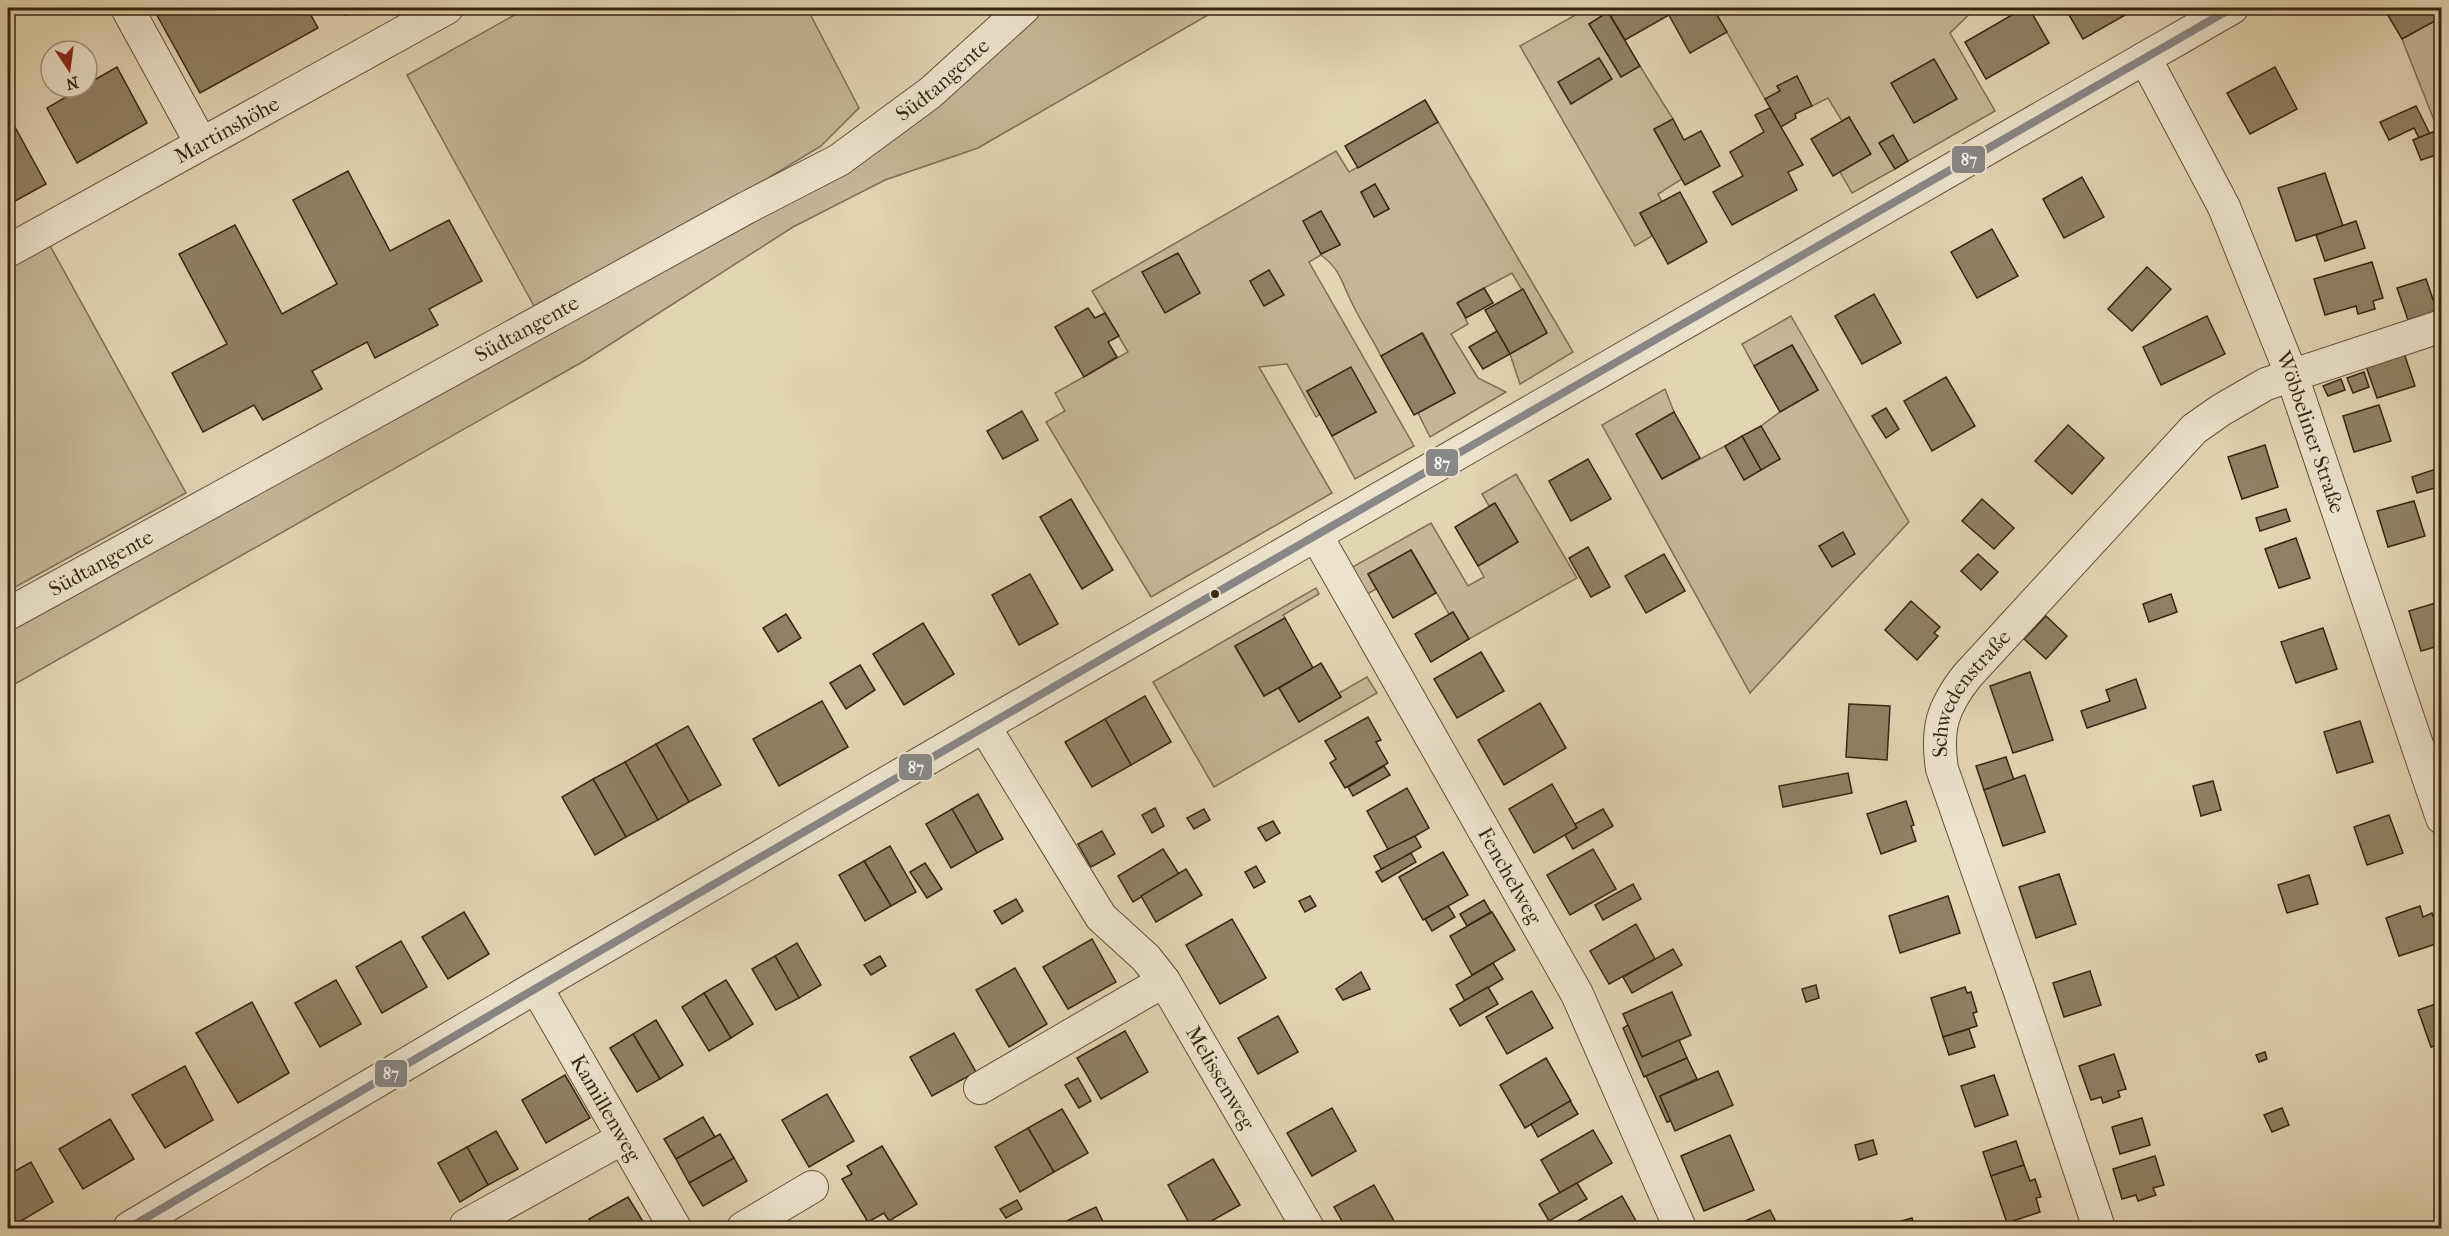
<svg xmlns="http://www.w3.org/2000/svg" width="2449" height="1236" font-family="'IM FELL French Canon',serif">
<rect width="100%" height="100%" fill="#e3d4b2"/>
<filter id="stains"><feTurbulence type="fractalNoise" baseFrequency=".00333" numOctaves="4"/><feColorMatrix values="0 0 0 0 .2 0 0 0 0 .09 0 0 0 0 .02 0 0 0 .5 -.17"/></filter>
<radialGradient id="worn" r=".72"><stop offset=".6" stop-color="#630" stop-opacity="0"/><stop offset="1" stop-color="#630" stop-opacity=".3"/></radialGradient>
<g fill="#c6b697" stroke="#7f6e54" stroke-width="1.5" fill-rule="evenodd">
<path d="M527 8H807L859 108 821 146 737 197 534 306 407 75Z"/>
<path d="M1046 8H1220L978 148 885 180 793 227 584 361 8 688V631L811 190 938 106Z"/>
<path d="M1588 8H1606L1608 12 1589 24 1621 76 1640 66 1673 119 1654 130 1682 179 1658 194 1662 202 1640 213 1652 236 1635 246 1520 46Z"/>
<path d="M1713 8H1976L1950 33 1995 111 1908 161 1893 135 1880 142 1895 169 1852 193 1840 172 1849 117 1842 121 1828 98 1812 106 1797 77 1777 86 1780 91 1765 99Z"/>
<path d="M2441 17V138L2402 39Z"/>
<path d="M1438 122 1573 352 1520 384 1510 354 1547 333 1512 273 1458 302 1468 324 1451 334 1478 378 1506 392 1430 437 1418 413 1455 393 1423 333 1381 356C1371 336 1358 317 1349 297 1340 277 1339 269 1321 255L1309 262 1414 446 1355 479 1332 436 1376 412 1307 391 1320 414 1316 417 1287 364 1259 367 1332 493 1151 597 1046 422 1065 411 1055 393 1128 352 1092 291 1336 151 1349 172ZM1375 184 1389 209 1374 217 1361 192ZM1321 211 1340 244 1321 254 1304 221Z"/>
<path d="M48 242 186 493 8 591V264Z"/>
<path d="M1791 316 1909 522 1750 693 1602 425 1665 389 1674 412 1637 434 1662 479 1725 446 1744 479 1780 459 1761 426 1780 412 1818 390 1792 345 1754 366 1742 344Z"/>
<path d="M1516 474 1577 578 1469 639 1453 612 1449 614 1411 550 1368 574 1376 589 1364 596 1349 569 1431 523 1468 586 1484 577 1478 566 1518 542 1495 503 1489 506 1482 494Z"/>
<path d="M1316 588 1319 594 1283 615 1285 618 1235 647 1264 696 1279 688 1299 722 1341 697 1339 693 1367 677 1377 693 1214 787 1153 682Z"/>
</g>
<g fill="#918065" stroke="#382511" stroke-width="1.5">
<path d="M153 8H307L318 28 200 93Z"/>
<path d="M341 8H359L345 15Z"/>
<path d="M1606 8H1665L1669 15 1625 40Z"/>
<path d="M1665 8H1713L1727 32 1690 53Z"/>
<path d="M2024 8H2029L2049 43 1986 79 1965 42Z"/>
<path d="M2065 8H2124L2127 14 2083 39Z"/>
<path d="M2124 8H2139L2127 14Z"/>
<path d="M2394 8H2442V17L2402 39 2386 12Z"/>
<path d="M1608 12 1640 66 1621 77 1589 24Z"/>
<path d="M1599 58 1612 79 1571 104 1558 82Z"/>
<path d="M1934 59 1957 99 1914 123 1891 83Z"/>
<path d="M117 67 147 123 77 163 47 108 83 87H87V84Z"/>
<path d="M2275 67 2297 109 2250 134 2227 93Z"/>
<path d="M1797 76 1812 106 1795 114 1796 118 1781 127 1765 99 1780 91 1777 86Z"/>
<path d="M1425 100 1438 122 1358 168 1345 146Z"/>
<path d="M2416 106 2430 134 2419 138 2414 128 2389 140 2380 122Z"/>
<path d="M1770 108 1803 165 1788 172 1797 190 1732 225 1713 192 1743 176 1730 152 1764 132 1755 115Z"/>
<path d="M1849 117 1871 154 1833 176 1811 139Z"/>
<path d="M10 118 46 184 8 205V120Z"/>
<path d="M1673 119 1684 140 1701 131 1720 166 1685 185 1654 129Z"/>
<path d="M2438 130 2442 138V153L2421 160 2413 140Z"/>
<path d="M1893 135 1908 161 1895 169 1879 143Z"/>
<path d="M348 171 390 251 449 220 482 281 429 309 438 325 375 358 367 342 312 371 322 389 263 420 254 405 203 432 172 373 227 344 179 254 235 225 282 314 337 284 293 200Z"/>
<path d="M2325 173 2343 226 2296 241 2278 188Z"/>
<path d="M2082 177 2104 217 2064 238 2043 199Z"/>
<path d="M1375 184 1389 209 1374 217 1361 192Z"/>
<path d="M1680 192 1707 242 1668 264 1640 213Z"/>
<path d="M1321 211 1340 245 1321 254 1303 221Z"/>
<path d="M2356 221 2365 248 2325 261 2316 235Z"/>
<path d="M1992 229 2018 276 1977 298 1951 252Z"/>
<path d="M1178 253 1200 293 1165 313 1142 272Z"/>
<path d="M2372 262 2383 298 2373 301 2375 309 2358 314 2356 306 2325 315 2314 279Z"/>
<path d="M2147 267 2171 289 2132 331 2108 309Z"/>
<path d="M1269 270 1284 295 1264 306 1250 281Z"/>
<path d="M2426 279 2437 311 2408 320 2397 288Z"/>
<path d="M1484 288 1493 303 1466 318 1457 303Z"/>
<path d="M1523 289 1547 333 1510 354 1485 310Z"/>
<path d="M1874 294 1901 343 1862 364 1835 316Z"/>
<path d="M1088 308 1095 318 1105 313 1119 336 1108 342 1117 357 1084 377 1055 327Z"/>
<path d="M2207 316 2225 354 2161 385 2143 347Z"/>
<path d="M1497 331 1510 354 1483 369 1469 347Z"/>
<path d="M1422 333 1455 393 1414 415 1381 356Z"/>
<path d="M1792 345 1818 390 1780 412 1754 366Z"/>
<path d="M2404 353 2415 386 2377 398 2366 366Z"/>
<path d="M1351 367 1376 412 1332 436 1307 391Z"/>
<path d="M2364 372 2369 387 2353 393 2347 378Z"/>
<path d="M1946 377 1975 426 1932 451 1904 401Z"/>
<path d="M2341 379 2345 390 2328 396 2323 386Z"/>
<path d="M2379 405 2391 441 2354 452 2343 416Z"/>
<path d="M1886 408 1899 429 1886 438 1872 416Z"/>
<path d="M1022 411 1038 440 1003 459 987 431Z"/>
<path d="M1674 412 1700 458 1662 479 1636 434Z"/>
<path d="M2068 425 2104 458 2072 494 2035 461Z"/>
<path d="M1761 426 1780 459 1761 470 1742 436Z"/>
<path d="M1742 436 1761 470 1744 480 1725 446Z"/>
<path d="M2265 445 2278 487 2242 499 2228 457Z"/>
<path d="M1588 459 1611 499 1571 521 1549 481Z"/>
<path d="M2442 467V486L2417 493 2412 477Z"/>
<path d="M1071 499 1113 570 1082 589 1040 517Z"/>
<path d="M1982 499 2014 528 1994 549 1962 521Z"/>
<path d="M2414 501 2425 536 2388 547 2377 511Z"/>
<path d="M1495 503 1518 542 1478 566 1455 527Z"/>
<path d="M2286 509 2290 521 2260 531 2256 518Z"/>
<path d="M1843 532 1855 554 1832 567 1819 546Z"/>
<path d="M2296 538 2310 578 2279 588 2265 549Z"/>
<path d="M1588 547 1610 587 1591 597 1569 558Z"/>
<path d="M1411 550 1436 593 1393 618 1368 574Z"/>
<path d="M1664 554 1685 591 1646 613 1625 576Z"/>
<path d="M1978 554 1998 572 1981 590 1961 571Z"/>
<path d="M1030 574 1058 624 1019 645 992 595Z"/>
<path d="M2171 594 2177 612 2149 622 2143 604Z"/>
<path d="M1911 601 1940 627 1934 633 1938 636 1917 660 1885 630Z"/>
<path d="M2442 601V645L2421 651 2409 611Z"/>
<path d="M1453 612 1469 639 1431 662 1415 634Z"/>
<path d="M786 614 801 638 778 652 763 628Z"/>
<path d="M2046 616 2067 636 2046 659 2024 639Z"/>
<path d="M1285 618 1313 668 1264 696 1235 646Z"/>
<path d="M923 623 954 674 904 705 873 654Z"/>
<path d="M2323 628 2337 669 2296 683 2281 642Z"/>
<path d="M1481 652 1504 691 1457 718 1434 679Z"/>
<path d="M1321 663 1341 697 1299 722 1279 688Z"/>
<path d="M860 665 875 690 846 709 830 683Z"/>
<path d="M2030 672 2053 740 2013 753 1990 686Z"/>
<path d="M2136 679 2146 708 2087 728 2081 711 2110 701 2106 690Z"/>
<path d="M1145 696 1171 742 1131 765 1105 719Z"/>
<path d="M822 701 848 747 779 786 753 739Z"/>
<path d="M1540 703 1566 748 1504 785 1478 740Z"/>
<path d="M1849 704 1890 706 1887 760 1846 757Z"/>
<path d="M1368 717 1381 740 1376 742 1388 763 1345 788 1330 763 1336 759 1325 741Z"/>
<path d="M1105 719 1131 765 1092 787 1065 742Z"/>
<path d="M2360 721 2373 762 2337 773 2324 732Z"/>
<path d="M688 726 721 785 689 802 656 744Z"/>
<path d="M656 744 689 802 658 820 625 762Z"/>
<path d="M2006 757 2014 780 1984 790 1976 766Z"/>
<path d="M625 762 658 820 626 837 593 779Z"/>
<path d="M1384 766 1390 775 1353 796 1348 787Z"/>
<path d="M1848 773 1852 793 1783 807 1779 786Z"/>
<path d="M2025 775 2045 832 2003 846 1984 790Z"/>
<path d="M593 779 626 837 595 855 562 797Z"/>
<path d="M2213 781 2221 810 2201 816 2193 786Z"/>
<path d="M1552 784 1577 828 1534 853 1509 809Z"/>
<path d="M1407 788 1429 828 1389 851 1367 811Z"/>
<path d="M978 794 1003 839 977 853 952 809Z"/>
<path d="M1906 801 1914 825 1911 826 1916 841 1881 854 1867 814Z"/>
<path d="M1155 808 1164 826 1152 833 1142 815Z"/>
<path d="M952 809 977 853 951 868 926 824Z"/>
<path d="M1204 809 1210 820 1194 829 1187 818Z"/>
<path d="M1603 809 1613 826 1573 849 1565 835 1577 828 1575 824Z"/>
<path d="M2389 815 2403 853 2367 865 2354 827Z"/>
<path d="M1273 821 1280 833 1266 841 1258 828Z"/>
<path d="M1102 831 1115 854 1091 867 1078 844Z"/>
<path d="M1415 836 1421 847 1382 870 1374 856Z"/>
<path d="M890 846 916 892 891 906 864 861Z"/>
<path d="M1163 849 1179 874 1133 902 1118 876Z"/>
<path d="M1593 849 1616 889 1570 915 1547 875Z"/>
<path d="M1443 852 1468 895 1423 920 1399 877Z"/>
<path d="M1411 853 1416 862 1382 882 1376 872Z"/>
<path d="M864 861 891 906 865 921 839 875Z"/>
<path d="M925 863 942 889 927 898 910 872Z"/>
<path d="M1256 866 1265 882 1254 888 1245 872Z"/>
<path d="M1186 869 1202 895 1156 922 1141 896Z"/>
<path d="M2059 874 2076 924 2036 938 2019 887Z"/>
<path d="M2309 875 2318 904 2287 913 2278 885Z"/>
<path d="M1633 884 1641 899 1603 920 1595 905Z"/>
<path d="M1310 896 1316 906 1305 912 1299 901Z"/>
<path d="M1948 896 1960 933 1900 953 1889 916Z"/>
<path d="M1016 899 1023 911 1002 924 994 911Z"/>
<path d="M1484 900 1491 912 1467 926 1460 914Z"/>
<path d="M1448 906 1455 917 1432 931 1425 919Z"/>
<path d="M2420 906 2423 917 2432 913 2442 942 2399 956 2386 918Z"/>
<path d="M464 912 489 954 448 979 422 937Z"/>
<path d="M1492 912 1515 950 1472 975 1450 936Z"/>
<path d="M1232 919 1266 978 1220 1004 1186 945Z"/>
<path d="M1636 924 1655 959 1609 984 1590 951Z"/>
<path d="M1092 939 1116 982 1068 1009 1043 967Z"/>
<path d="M401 941 427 987 382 1013 356 967Z"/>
<path d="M797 943 821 985 799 998 775 956Z"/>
<path d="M1673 949 1682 965 1632 993 1623 977Z"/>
<path d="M775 956 799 998 776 1010 752 969Z"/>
<path d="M880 956 886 966 871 975 864 965Z"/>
<path d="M1493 963 1503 979 1465 1001 1456 985Z"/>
<path d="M1015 968 1047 1024 1009 1047 976 990Z"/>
<path d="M2090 971 2101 1005 2064 1017 2053 983Z"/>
<path d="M1361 972 1370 989 1343 1000 1336 989Z"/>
<path d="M336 980 361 1024 320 1047 295 1003Z"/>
<path d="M726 980 753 1024 731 1038 704 993Z"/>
<path d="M1816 985 1819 998 1806 1002 1802 989Z"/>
<path d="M1488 987 1498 1004 1460 1026 1450 1009Z"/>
<path d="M1965 987 1967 993 1971 992 1977 1012 1973 1013 1977 1026 1943 1037 1931 998Z"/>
<path d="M1532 991 1553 1028 1507 1054 1486 1017Z"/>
<path d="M1672 992 1691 1035 1642 1057 1623 1014Z"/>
<path d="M704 993 731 1038 709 1051 682 1007Z"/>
<path d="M252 1002 289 1073 238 1103 196 1033Z"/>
<path d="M2442 1002V1044L2431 1047 2418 1010Z"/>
<path d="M1278 1016 1298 1052 1258 1074 1238 1038Z"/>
<path d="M656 1020 683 1065 660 1079 633 1034Z"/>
<path d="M1628 1025 1642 1057 1679 1040 1687 1058 1644 1077 1623 1028Z"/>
<path d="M1969 1029 1975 1047 1949 1055 1943 1037Z"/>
<path d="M1125 1031 1148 1072 1101 1099 1077 1058Z"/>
<path d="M954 1033 976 1072 932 1096 910 1057Z"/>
<path d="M633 1034 660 1079 637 1092 610 1048Z"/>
<path d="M2265 1052 2267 1059 2259 1062 2256 1055Z"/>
<path d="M2114 1054 2126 1089 2118 1091 2120 1097 2103 1103 2101 1097 2091 1100 2079 1066Z"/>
<path d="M1546 1058 1571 1101 1525 1128 1500 1085Z"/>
<path d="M1687 1058 1697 1079 1660 1096 1671 1121 1667 1122 1646 1076Z"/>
<path d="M185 1066 213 1120 165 1148 132 1095Z"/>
<path d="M1718 1071 1733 1105 1675 1131 1660 1096Z"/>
<path d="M565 1075 590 1118 546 1143 522 1100Z"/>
<path d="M1994 1075 2008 1115 1975 1127 1961 1086Z"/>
<path d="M1078 1078 1091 1101 1079 1108 1065 1085Z"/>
<path d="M827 1094 854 1141 809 1167 782 1120Z"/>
<path d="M1570 1101 1578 1114 1538 1137 1531 1124Z"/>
<path d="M1332 1108 1356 1151 1312 1176 1287 1133Z"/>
<path d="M2282 1108 2289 1125 2272 1132 2264 1115Z"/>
<path d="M1062 1109 1088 1153 1054 1172 1028 1128Z"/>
<path d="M703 1117 715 1137 676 1159 664 1139Z"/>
<path d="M2142 1118 2150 1145 2120 1154 2112 1127Z"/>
<path d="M110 1119 134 1159 83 1189 59 1149Z"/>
<path d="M1028 1128 1054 1172 1020 1192 995 1147Z"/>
<path d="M1593 1130 1612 1163 1560 1193 1541 1160Z"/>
<path d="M496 1131 518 1169 488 1185 467 1147Z"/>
<path d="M720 1134 734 1158 689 1183 676 1159Z"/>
<path d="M1730 1135 1754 1190 1704 1211 1681 1156Z"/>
<path d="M1873 1140 1877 1154 1859 1160 1855 1145Z"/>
<path d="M2016 1141 2024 1165 1991 1176 1983 1152Z"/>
<path d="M882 1146 917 1204 889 1221 884 1213 868 1222 842 1179 852 1174 847 1166Z"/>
<path d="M467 1147 488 1185 460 1202 438 1163Z"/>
<path d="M2155 1156 2164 1185 2153 1188 2156 1195 2138 1201 2136 1195 2122 1199 2113 1169Z"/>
<path d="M734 1158 747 1181 703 1206 689 1183Z"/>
<path d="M1213 1159 1240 1205 1199 1228H1192L1168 1185Z"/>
<path d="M31 1162 53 1202 16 1224 8 1210V1175Z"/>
<path d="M2024 1165 2030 1181 2035 1179 2041 1197 2036 1198 2040 1212 2007 1223 1991 1176Z"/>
<path d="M1577 1183 1587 1199 1549 1221 1539 1204Z"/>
<path d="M1374 1185 1398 1228H1346L1334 1207Z"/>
<path d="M1622 1196 1640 1228H1577L1574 1223Z"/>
<path d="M628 1197 647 1228H595L589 1219Z"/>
<path d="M1017 1200 1022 1209 1006 1218 1000 1209Z"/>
<path d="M1096 1207 1106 1228H1052Z"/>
<path d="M1770 1210 1779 1228H1729Z"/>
<path d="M1912 1218 1915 1228H1885L1884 1226Z"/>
</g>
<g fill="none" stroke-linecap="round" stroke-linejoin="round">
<defs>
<g id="minor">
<path d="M127 8 201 143"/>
<path id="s1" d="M2145 58 2224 207 2292 376 2442 818"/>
<path id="s2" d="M8 251 447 8"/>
<path id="s3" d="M1316 535 1577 994 1680 1228"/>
<path id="s4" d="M8 614 746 208 839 160 930 93 1024 8"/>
<path id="s5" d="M984 726 1101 917 1146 958 1164 981 1308 1228"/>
<path id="s6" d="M536 987 675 1228"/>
<path d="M980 1088 1164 981"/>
<path d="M466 1225 623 1138"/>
<path d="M129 1228 536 987 984 726 2232 8"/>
<path d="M743 1228 812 1187"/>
<path id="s7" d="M2099 1228 2020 992 1942 769C1936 729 1942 708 1967 676L2194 429 2221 410 2266 384 2442 326"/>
</g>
</defs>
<use href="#minor" stroke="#635139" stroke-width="34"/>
<use href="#minor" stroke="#ede3cd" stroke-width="32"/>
<defs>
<path id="bus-1" d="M129 1228C826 815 1530 412 2232 8"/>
</defs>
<use href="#bus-1" stroke="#ede3cd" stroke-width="12"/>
<use href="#bus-1" stroke="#888" stroke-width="8"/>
</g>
<circle fill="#382511" stroke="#ede3cd" stroke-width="2" cx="1215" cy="594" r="5"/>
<g text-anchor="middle" stroke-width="4.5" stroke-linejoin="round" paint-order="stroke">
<g font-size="21" fill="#382511" stroke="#ede3cd">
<text dy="7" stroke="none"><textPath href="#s4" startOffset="1078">Südtangente</textPath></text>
<text dy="7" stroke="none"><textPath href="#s2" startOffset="250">Martinshöhe</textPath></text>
<text dy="7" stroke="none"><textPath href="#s4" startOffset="592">Südtangente</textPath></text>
<text dy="7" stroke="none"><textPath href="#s1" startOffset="410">Wöbbeliner Straße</textPath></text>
<text dy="7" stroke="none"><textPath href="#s4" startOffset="106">Südtangente</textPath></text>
<text dy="7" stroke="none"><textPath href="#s7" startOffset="570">Schwedenstraße</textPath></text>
<text dy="7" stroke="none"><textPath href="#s3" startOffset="392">Fenchelweg</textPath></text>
<text dy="7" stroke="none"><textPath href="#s5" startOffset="426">Melissenweg</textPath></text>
<text dy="7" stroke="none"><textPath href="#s6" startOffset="140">Kamillenweg</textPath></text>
</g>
</g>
<g stroke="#ede3cd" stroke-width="2">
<rect x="1951" y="145" width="35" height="29" rx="6" fill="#888"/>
<rect x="1425" y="448" width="34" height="29" rx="6" fill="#888"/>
<rect x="898" y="753" width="35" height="28" rx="6" fill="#888"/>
<rect x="374" y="1059" width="34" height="29" rx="6" fill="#888"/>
</g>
<g font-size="16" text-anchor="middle" font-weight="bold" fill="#fff">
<text x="1969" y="165">87</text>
<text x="1442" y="469">87</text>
<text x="916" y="773">87</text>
<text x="391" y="1079">87</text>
</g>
<rect width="2449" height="1236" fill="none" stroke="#e3d4b2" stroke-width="30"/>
<rect x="9" y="9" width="2431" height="1218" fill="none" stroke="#382511" stroke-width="3"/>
<rect x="15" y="15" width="2419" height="1206" fill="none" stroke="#382511" stroke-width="1.5"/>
<g transform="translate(69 69) rotate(167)"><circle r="28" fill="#ede3cd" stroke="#a59782" stroke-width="1.5"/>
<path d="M0-4.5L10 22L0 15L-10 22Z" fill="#8f2418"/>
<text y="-9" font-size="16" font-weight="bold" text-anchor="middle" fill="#382511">N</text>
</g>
<rect width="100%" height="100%" filter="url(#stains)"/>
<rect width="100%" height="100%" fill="url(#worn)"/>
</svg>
